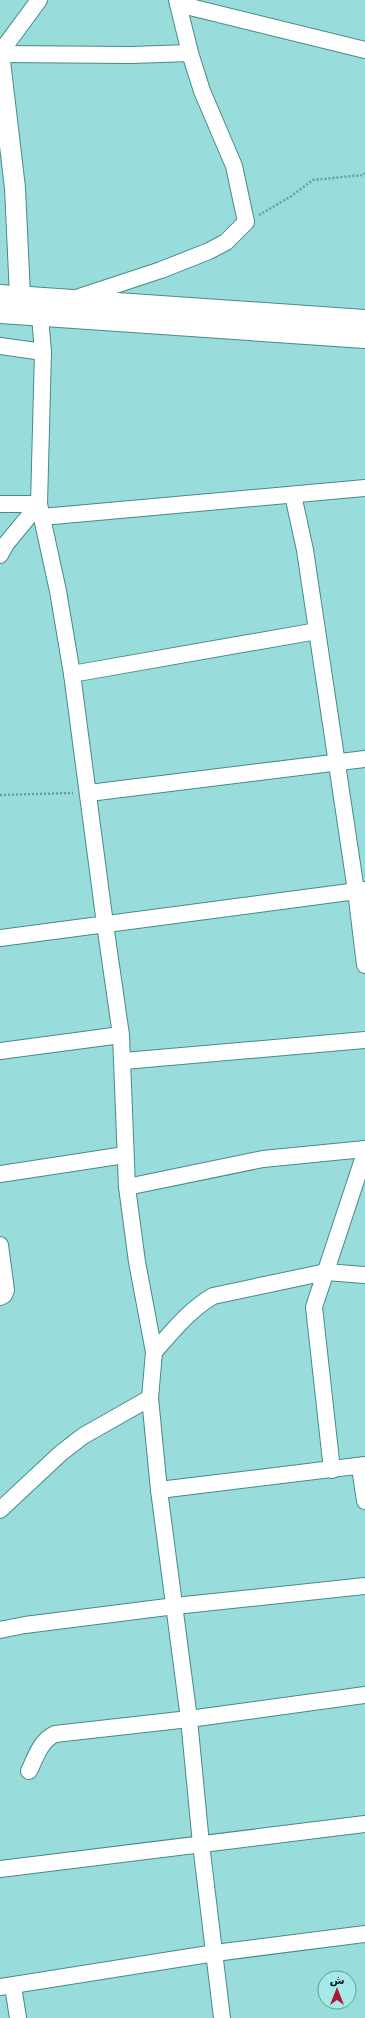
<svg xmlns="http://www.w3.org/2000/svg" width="365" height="2018" font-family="'DejaVu Sans','Noto Sans Arabic',sans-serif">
<rect width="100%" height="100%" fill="#99dcdc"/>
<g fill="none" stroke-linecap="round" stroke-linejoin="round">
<defs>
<g id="minor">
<path d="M178 4 365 50"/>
<path d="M0 53 39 0"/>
<path d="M0 54 131 55 190 53"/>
<path d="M76 298 161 270 209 251 226 242 246 222 234 166 202 91 190 53 177 0"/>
<path d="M39 304 43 352 39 504 58 591 72 674 105 924 121 1035 127 1187 137 1262 154 1352 150 1398 159 1490 189 1719 201 1844 222 2018"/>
<path d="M0 346 43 352"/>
<path d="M293 495 305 550 356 891 365 965"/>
<path d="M0 504H39"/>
<path d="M42 517 365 488"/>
<path d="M0 555 6 544 39 504"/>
<path d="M72 674 317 631"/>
<path d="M89 793 365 759"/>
<path d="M0 938 365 890"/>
<path d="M0 1051 121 1035"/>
<path d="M124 1061 365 1040"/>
<path d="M0 1174 125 1155"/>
<path d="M127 1187 263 1159 365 1149"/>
<path d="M0 1245 6 1290 4 1295 0 1297"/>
<path d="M154 1352C172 1332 189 1310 213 1296L326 1272 365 1275"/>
<path d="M360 1467 365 1501"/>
<path d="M332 1470 314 1307 365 1153"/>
<path d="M159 1490 365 1465"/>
<path d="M0 1510 61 1453 83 1436 150 1398"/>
<path d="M0 1630 25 1625 175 1606 365 1586"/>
<path d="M29 1771C36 1757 40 1741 55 1734L189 1719 365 1695"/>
<path d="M0 1869 365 1824"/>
<path d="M13 1986 18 2018"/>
<path d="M0 1987 215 1953 365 1934"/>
</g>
<g id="tertiary">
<path d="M0 61 15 188 20 296"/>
<path d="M0 295 365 320"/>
<path d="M0 313 365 338"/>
</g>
</defs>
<use href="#minor" stroke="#488a8a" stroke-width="18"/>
<use href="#tertiary" stroke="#488a8a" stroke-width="22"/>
<g stroke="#679d9d" stroke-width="2.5" stroke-dasharray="2 2" stroke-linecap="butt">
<path d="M259 215 290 197 313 180 363 175 365 173"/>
<path d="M0 795 73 793"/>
</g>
<use href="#minor" stroke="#fff" stroke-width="16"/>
<use href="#tertiary" stroke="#fff" stroke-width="20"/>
</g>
<g transform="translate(337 1990)"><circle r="19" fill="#a6e9e9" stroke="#669999"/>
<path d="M0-3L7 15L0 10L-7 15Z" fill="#ab1639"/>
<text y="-6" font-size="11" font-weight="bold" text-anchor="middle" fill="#052121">ش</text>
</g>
</svg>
